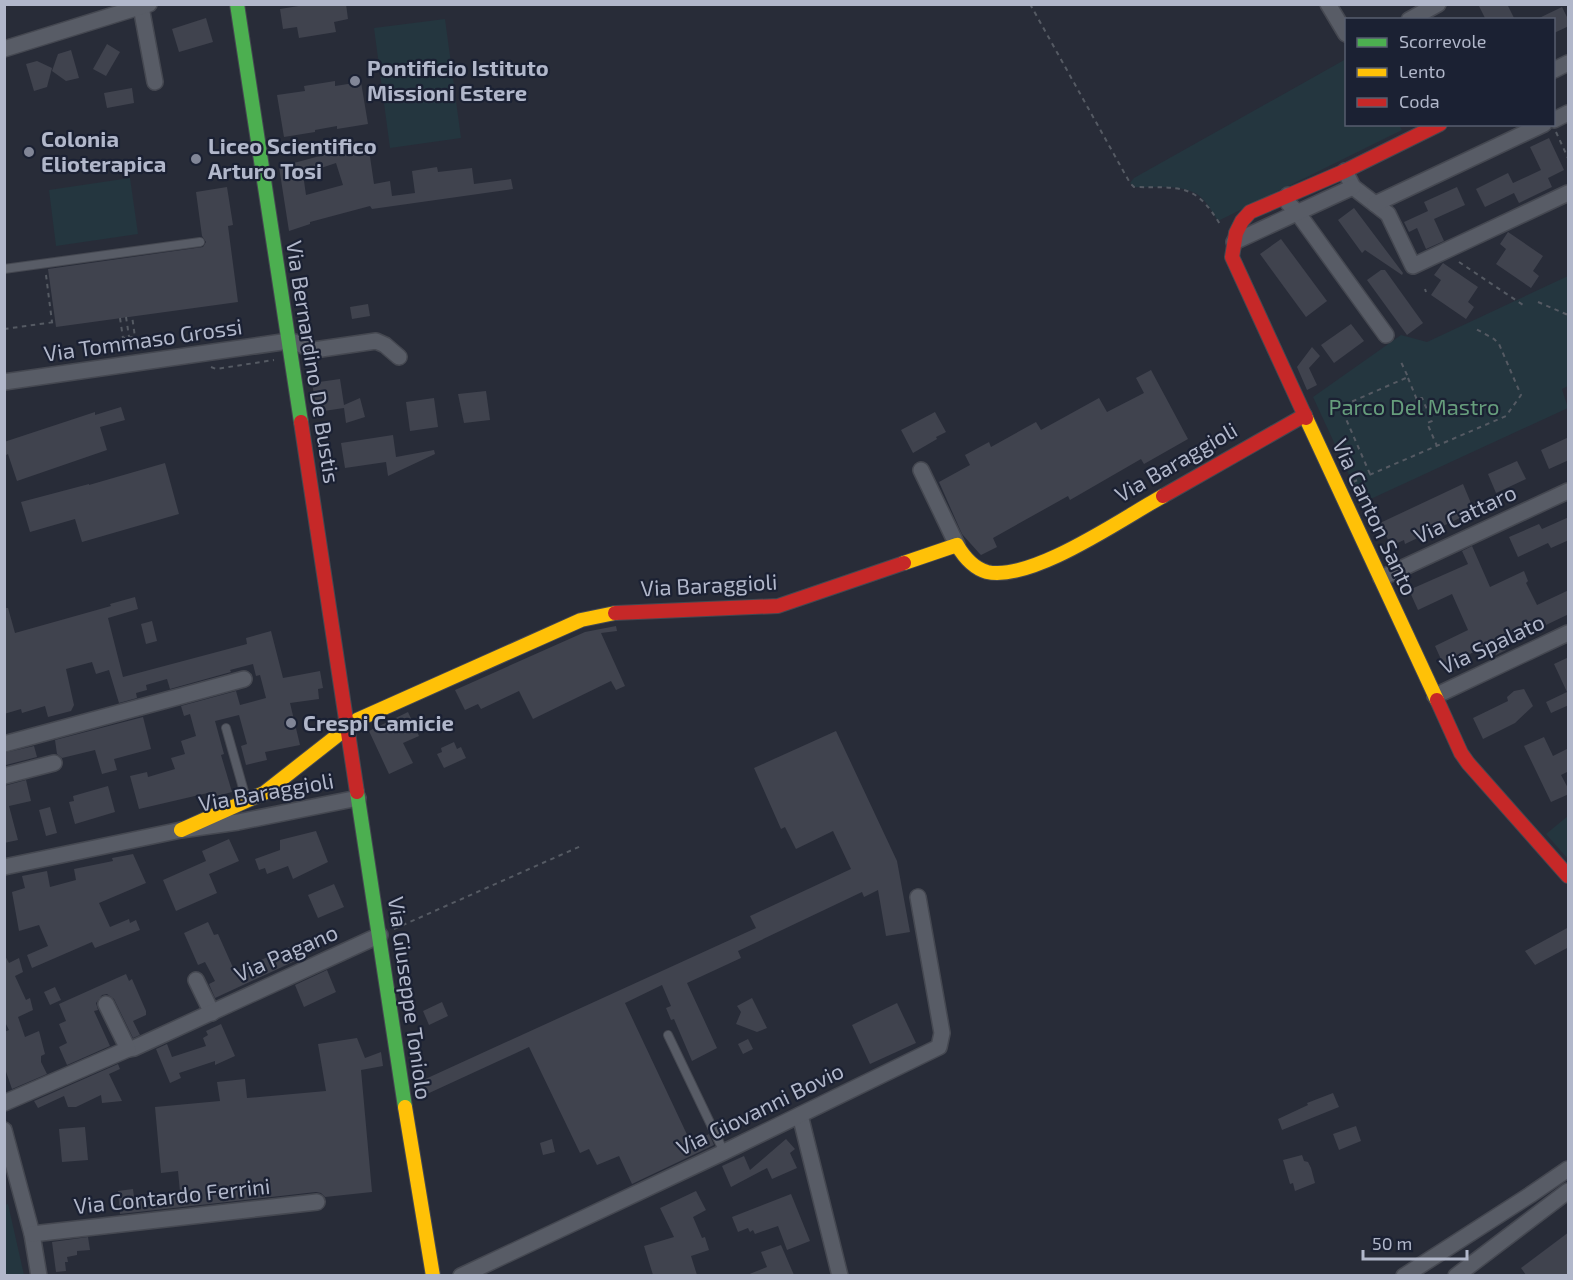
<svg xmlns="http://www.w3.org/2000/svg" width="1573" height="1280" font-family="'Exo 2',sans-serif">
<rect width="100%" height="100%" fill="#282c38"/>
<g fill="#24363f">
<path d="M445 19 461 138 390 148 374 28Z"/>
<path d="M1346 59V124L1399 125 1402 130 1218 221C1212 212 1206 200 1197 194 1179 184 1154 188 1134 187L1130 183 1134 178Z"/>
<path d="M130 178 138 234 56 246 49 190Z"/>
<path d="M1568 276V386L1562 389 1568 408 1362 503 1313 397 1401 335 1427 342Z"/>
<path d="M1568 816V859L1546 834Z"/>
<path d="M8 1204 24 1275H5V1205Z"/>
</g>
<g fill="#40434e" fill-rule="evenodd">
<path d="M311 4H346L348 19 334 22 336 32 299 38 297 27 283 29 280 9Z"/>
<path d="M1478 4H1507L1515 20H1486Z"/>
<path d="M1562 7 1569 21V26L1554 33V20H1535Z"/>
<path d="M206 18 213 42 179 52 172 29Z"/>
<path d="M107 44 120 52 106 76 93 69Z"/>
<path d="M71 50 79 78 66 81 52 71 58 54Z"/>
<path d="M37 61 52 68 47 87 34 91 26 64Z"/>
<path d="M335 81V86L361 82 368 124 337 129V126L315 130V132L284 137 277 95 305 91 304 86Z"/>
<path d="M132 88 134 103 107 108 104 93Z"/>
<path d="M1549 138 1564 170 1548 178 1552 187 1519 203 1514 193 1485 207 1476 189 1508 173 1513 183 1541 170 1530 147Z"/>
<path d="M368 143 374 184 390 181 392 196 415 193 412 171 437 167 438 172 472 168 474 184 511 179 513 189 372 209 370 206 310 222V224L289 231 279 167ZM336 163 343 185 306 195 303 174Z"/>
<path d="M227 187 233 225 228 226 238 302 56 327 48 269 203 247 206 242 202 236 196 192Z"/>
<path d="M1457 187 1465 205 1434 219 1444 241 1426 249 1417 228 1409 232 1404 222 1428 211 1424 202Z"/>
<path d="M1354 208 1403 273 1402 275 1365 250 1362 253 1338 220Z"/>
<path d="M1508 232 1543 256 1533 271 1539 276 1531 288 1496 264 1506 249 1500 244Z"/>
<path d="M1281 239 1327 301 1306 317 1260 254Z"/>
<path d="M1443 263 1478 287 1468 302 1474 307 1466 319 1431 295 1441 280 1434 275Z"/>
<path d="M1381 270H1385L1423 323 1407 335 1367 280Z"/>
<path d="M368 304 370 316 352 319 350 307Z"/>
<path d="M1351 324 1364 341 1334 363 1321 345Z"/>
<path d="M1312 347 1320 356 1309 368 1317 385 1307 390 1297 367Z"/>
<path d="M1151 370 1188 439 1144 464 1141 459 1070 500 1068 496 993 538 997 547 981 555 979 553 962 534 939 482 970 465 965 455 989 442 991 447 1036 422 1041 430 1099 398 1107 412 1144 393 1136 378Z"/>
<path d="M340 379 344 405 360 398 365 417 346 423 344 408 317 412 312 383Z"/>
<path d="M486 391 490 420 464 423 458 394Z"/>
<path d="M434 398 438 427 410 431 406 402Z"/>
<path d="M121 407 125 420 100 427 107 450 17 481 8 454 4 456V442L95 412V415Z"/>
<path d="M935 412 946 432 936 437 937 439 913 453 901 430Z"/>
<path d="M393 435 396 457 434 450 435 454 388 476 386 462 345 468 341 443Z"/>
<path d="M1569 437V460L1549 469 1541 450Z"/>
<path d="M1517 461 1526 479 1496 493 1488 474Z"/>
<path d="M165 463 179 514 82 542 75 519 30 532 21 502 89 484V485Z"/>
<path d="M1463 484 1473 508 1461 514 1462 517 1426 534 1405 544 1404 540 1391 546 1380 523Z"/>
<path d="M1569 517V540L1551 548 1548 543 1518 557 1509 537 1539 524 1542 529Z"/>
<path d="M1472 546 1490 587 1524 571 1528 581 1526 583 1537 605 1569 590V614L1546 625 1543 619 1501 639 1506 650 1496 655 1491 644 1444 666 1435 646 1468 630 1452 594 1418 610 1409 590 1468 564 1462 551Z"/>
<path d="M135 597 138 609 108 618 123 677 247 644 246 638 271 631 283 678 320 671 323 688 318 689 319 699 290 703 300 745 265 752 267 760 246 765 241 746 247 744 239 715 215 721 224 754 221 755 232 792 213 797 212 792 139 809 130 776 147 772 148 777 175 769 171 758 185 754 181 741 196 736 190 714 184 716 181 706 236 691 240 705 266 698 260 675 256 676 253 664 230 670 231 672 170 689 167 679 146 685 147 690 136 693 137 698 119 703 109 670 96 674 92 662 66 669 74 705 71 711 48 717 45 706 22 713 21 709 4 714V608H8L15 633 111 606 110 604Z"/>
<path d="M152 621 157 641 146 644 141 624Z"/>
<path d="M616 626 617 631 601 633 625 686 616 690 611 681 533 719 519 691 481 709 478 704 465 710 455 690 585 632Z"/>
<path d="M1569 657V705L1551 713 1546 702 1567 692 1554 664Z"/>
<path d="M1524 689 1533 706 1515 723 1483 739 1473 718 1508 701 1507 697 1514 691Z"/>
<path d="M408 712 419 736 403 743 413 763 389 774 369 731Z"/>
<path d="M143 717 151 749 114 759 117 770 102 774 95 750 62 758 57 754 55 740Z"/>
<path d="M836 731 897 861 910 932 886 936 878 890 864 897 862 892 738 951 741 958 687 983 717 1048 692 1061 674 1019 671 1020 666 1008 671 1006 662 985 625 1003 691 1143 709 1134 714 1145 632 1184 619 1156 597 1165 589 1149 580 1153 529 1047 427 1094 421 1081 756 928 750 916 851 869 833 831 796 849 785 827 781 829 754 768Z"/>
<path d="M1544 737 1553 756 1569 748V771L1561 775 1569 790V794L1551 802 1524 746Z"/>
<path d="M454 742 457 749 461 747 466 758 444 768 437 754 442 752 441 748Z"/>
<path d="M34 746 37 757 6 765 4 753Z"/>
<path d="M26 780 31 801 9 806 18 840 4 843V786Z"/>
<path d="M108 786 115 812 75 824 69 802 74 801 73 796Z"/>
<path d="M50 807 57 833 46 836 39 810Z"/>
<path d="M316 831 328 862 293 879 288 866 267 874 265 868 259 870 255 859 280 850V840Z"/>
<path d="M229 839 239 861 209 874 217 893 176 911 163 880 206 861 202 851Z"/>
<path d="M133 854 146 883 99 903 110 927 129 919 130 923 136 920 140 930 95 948 92 942 32 968 27 955 48 946 39 925 19 931 12 892 25 888 22 876 47 871 50 887 76 880 74 869 113 861 112 858Z"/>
<path d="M334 884 344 907 318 918 308 895Z"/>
<path d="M208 922 214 935 218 934 235 972 289 947 295 961 215 998 209 984 215 981 205 962 198 965 184 933Z"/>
<path d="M1569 927V947L1535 965 1525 951Z"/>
<path d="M4 954 9 963 19 958 23 972 15 976 26 1000 30 998 33 1010 18 1017 25 1037 39 1031 45 1054 41 1056V1062L47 1074 12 1089 4 1066V1032L9 1030 4 1020Z"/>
<path d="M327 970 336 992 304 1007 295 985Z"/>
<path d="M126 974 129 981 132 979 146 1011V1015L133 1021 140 1035 133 1038 114 999 107 994 102 995 96 1003 98 1010 94 1011 110 1046 67 1065 59 1047 67 1043 59 1024 66 1021 59 1004Z"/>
<path d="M55 987 61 1000 50 1005 44 992Z"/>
<path d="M752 998 767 1028 757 1032 736 1024 741 1012 737 1006Z"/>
<path d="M442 1002 448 1016 429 1025 423 1011Z"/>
<path d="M897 1003 916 1043 870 1064 852 1025Z"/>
<path d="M221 1024 235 1056 215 1065V1061L179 1073 181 1078 170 1083 156 1049 167 1044 172 1057 206 1046 203 1038 208 1035 206 1031Z"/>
<path d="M357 1038 365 1058 381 1052 383 1066 361 1070 372 1192 325 1197 321 1193 316 1192 120 1214 118 1191 133 1189 134 1197 180 1192 178 1171 161 1173 155 1107 220 1101 217 1082 245 1079 247 1098 326 1091 318 1044Z"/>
<path d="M748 1039 753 1049 743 1054 738 1044Z"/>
<path d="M118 1064 120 1069 109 1074 122 1101 102 1103 101 1095 76 1107H68L64 1096 38 1108 34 1101Z"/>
<path d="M1333 1093 1339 1107 1282 1130 1278 1119 1308 1105 1307 1103Z"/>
<path d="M1356 1126 1361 1141 1339 1150 1333 1134Z"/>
<path d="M85 1127 88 1160 62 1162 59 1129Z"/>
<path d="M552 1139 555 1152 543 1155 540 1143Z"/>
<path d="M786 1139 795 1149 790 1153 797 1168 772 1179 767 1168 731 1187 722 1166 744 1156 750 1170Z"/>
<path d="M1302 1155 1304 1161 1308 1162 1311 1168 1315 1183 1295 1191 1293 1183 1290 1184 1283 1160Z"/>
<path d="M696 1191 706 1210 693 1217 702 1238 705 1237 709 1250 691 1256 697 1275H653L644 1246 674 1237 660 1208Z"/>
<path d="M791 1194 810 1241 787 1250 778 1226 755 1234 753 1230 750 1232 748 1228 738 1232 732 1217Z"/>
<path d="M1569 1232V1275H1526L1521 1268Z"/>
<path d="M88 1237 90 1250 77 1251V1255L67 1257 68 1262H65L66 1271 56 1272 52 1242Z"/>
<path d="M781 1245 794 1275H747L767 1267 761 1252Z"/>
</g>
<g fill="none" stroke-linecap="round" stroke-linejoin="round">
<defs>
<g id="lane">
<path d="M4 269 200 242"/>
<path d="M226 728 247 802"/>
<path d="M668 1035 724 1152"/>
</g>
<g id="street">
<path d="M1328 4 1346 34"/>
<path d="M141 7 155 82"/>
<path d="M1409 20 1438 4"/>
<path d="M4 49 149 4"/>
<path d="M1554 70 1568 63"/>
<path d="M1554 120 1568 113"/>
<path d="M1345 171 1353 187 1388 214 1413 266 1568 193"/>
<path d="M1288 195V203L1297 212 1386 335"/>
<path d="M1375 204 1544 124"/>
<path d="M1234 242 1353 187"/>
<path d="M4 382 289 341C299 341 305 349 314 350L376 341 385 345 399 357"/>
<path d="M921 470 957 545"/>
<path d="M1381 578 1568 491"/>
<path d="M1435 696 1568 633"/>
<path d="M4 744 244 679"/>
<path d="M4 776 54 763"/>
<path d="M4 867 181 830 238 822 358 798"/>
<path d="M196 980 212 1013"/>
<path d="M128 1049 134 1048 380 935"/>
<path d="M4 1103 128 1049 106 1004"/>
<path d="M800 1115 840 1276"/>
<path d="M4 1130 32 1234 39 1276"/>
<path d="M32 1234 317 1202"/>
<path d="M461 1276 724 1152 939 1047 942 1033 918 897"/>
<path d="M1404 1276 1530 1195 1568 1169"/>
<path d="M1456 1276 1568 1191"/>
</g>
<g id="fast">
<path d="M237 4 301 422"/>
<path d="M357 792 405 1107"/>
</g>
<g id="slow">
<path d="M1306 418 1437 700"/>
<path d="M904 563 957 545C964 557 973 568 987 572 1032 582 1123 518 1163 496"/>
<path d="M181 830 264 793 357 720 581 620 615 613"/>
<path d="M405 1107 433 1276"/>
</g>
<g id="jam">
<path d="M1306 418 1232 257 1236 233 1242 221 1250 212 1345 171 1440 124"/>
<path d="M301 422 357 792"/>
<path d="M1163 496 1305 415"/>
<path d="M615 613 778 606 904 563"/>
<path d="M1437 700 1461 753 1468 763 1568 876"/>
</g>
</defs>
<use href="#lane" stroke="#454851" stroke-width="10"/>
<use href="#street" stroke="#454851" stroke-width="18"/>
<use href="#fast" stroke="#454851" stroke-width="16"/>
<use href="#slow" stroke="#454851" stroke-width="16"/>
<use href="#jam" stroke="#454851" stroke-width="16"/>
<g stroke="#555a63" stroke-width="2" stroke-dasharray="4.5 4.5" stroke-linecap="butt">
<path d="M1030 4 1130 183 1134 187C1181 188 1195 182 1221 226"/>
<path d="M1556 132 1568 158"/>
<path d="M1459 262 1526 307"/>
<path d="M46 275 52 322"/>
<path d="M1425 289 1426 292"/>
<path d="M1538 302 1568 315"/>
<path d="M126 317 130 343"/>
<path d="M120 318 123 338 135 337 132 316"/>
<path d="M4 329 55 322"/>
<path d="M211 367 216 369 274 360"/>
<path d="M1408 378 1417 400 1422 398 1432 421 1427 423 1437 446"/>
<path d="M1370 474 1346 419C1344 413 1343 406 1351 402L1408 377 1401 362"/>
<path d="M1353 482 1506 416 1521 395 1499 344 1494 339 1476 329"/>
<path d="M394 929 581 846"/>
</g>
<use href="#lane" stroke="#585c66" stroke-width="8"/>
<use href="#street" stroke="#585c66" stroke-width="15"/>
<use href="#fast" stroke="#4caf50" stroke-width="14"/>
<use href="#slow" stroke="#ffc107" stroke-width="14"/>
<use href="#jam" stroke="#c62828" stroke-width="14"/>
</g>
<g fill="#818697" stroke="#1b2133" stroke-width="2">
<circle cx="355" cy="81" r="6"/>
<circle cx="29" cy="152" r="6"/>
<circle cx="196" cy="159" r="6"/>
<circle cx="291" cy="723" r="6"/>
</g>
<g text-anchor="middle" stroke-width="4.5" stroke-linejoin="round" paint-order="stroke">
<g font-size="22" font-weight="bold" fill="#b1b7ca" stroke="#1b2133" text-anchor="start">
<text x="367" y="76">Pontificio Istituto<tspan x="367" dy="25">Missioni Estere</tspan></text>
<text x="41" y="147">Colonia<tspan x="41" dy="25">Elioterapica</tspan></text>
<text x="208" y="154">Liceo Scientifico<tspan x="208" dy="25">Arturo Tosi</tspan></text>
<text x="303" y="731">Crespi Camicie</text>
</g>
<g font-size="22" fill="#b1b7ca" stroke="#1b2133">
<text transform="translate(143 340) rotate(-8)" y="8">Via Tommaso Grossi</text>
<text transform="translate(313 362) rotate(81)" y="8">Via Bernardino De Bustis</text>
<text transform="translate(1176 462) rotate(-30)" y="8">Via Baraggioli</text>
<text transform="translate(1465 514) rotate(-25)" y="8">Via Cattaro</text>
<text transform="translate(1375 517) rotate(65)" y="8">Via Canton Santo</text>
<text transform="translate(709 585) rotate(-3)" y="8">Via Baraggioli</text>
<text transform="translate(1492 644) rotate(-25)" y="8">Via Spalato</text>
<text transform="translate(266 792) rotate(-10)" y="8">Via Baraggioli</text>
<text transform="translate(286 953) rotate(-24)" y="8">Via Pagano</text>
<text transform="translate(410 998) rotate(82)" y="8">Via Giuseppe Toniolo</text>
<text transform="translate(760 1109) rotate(-26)" y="8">Via Giovanni Bovio</text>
<text transform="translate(172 1196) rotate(-6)" y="8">Via Contardo Ferrini</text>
</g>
<g font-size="22" fill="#669d7c" stroke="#1b2133">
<text x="1414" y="415">Parco Del Mastro</text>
</g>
</g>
<rect width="1573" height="1280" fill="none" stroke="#b1b7ca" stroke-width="12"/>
<rect x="1345" y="18" width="210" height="108" fill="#1b2133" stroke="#575d6f" stroke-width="1.5"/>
<rect x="1357" y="38" width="30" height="9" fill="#4caf50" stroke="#575d6f" stroke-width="1.5"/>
<text x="1399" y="48" font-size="18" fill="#b1b7ca">Scorrevole</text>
<rect x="1357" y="68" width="30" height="9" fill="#ffc107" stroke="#575d6f" stroke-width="1.5"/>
<text x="1399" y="78" font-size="18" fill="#b1b7ca">Lento</text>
<rect x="1357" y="98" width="30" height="9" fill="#c62828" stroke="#575d6f" stroke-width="1.5"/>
<text x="1399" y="108" font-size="18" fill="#b1b7ca">Coda</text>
<path d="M1363 1250v9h104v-9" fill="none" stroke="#b1b7ca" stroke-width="3"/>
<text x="1372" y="1250" font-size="18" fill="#b1b7ca" stroke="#1b2133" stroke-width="4.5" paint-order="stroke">50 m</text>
</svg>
